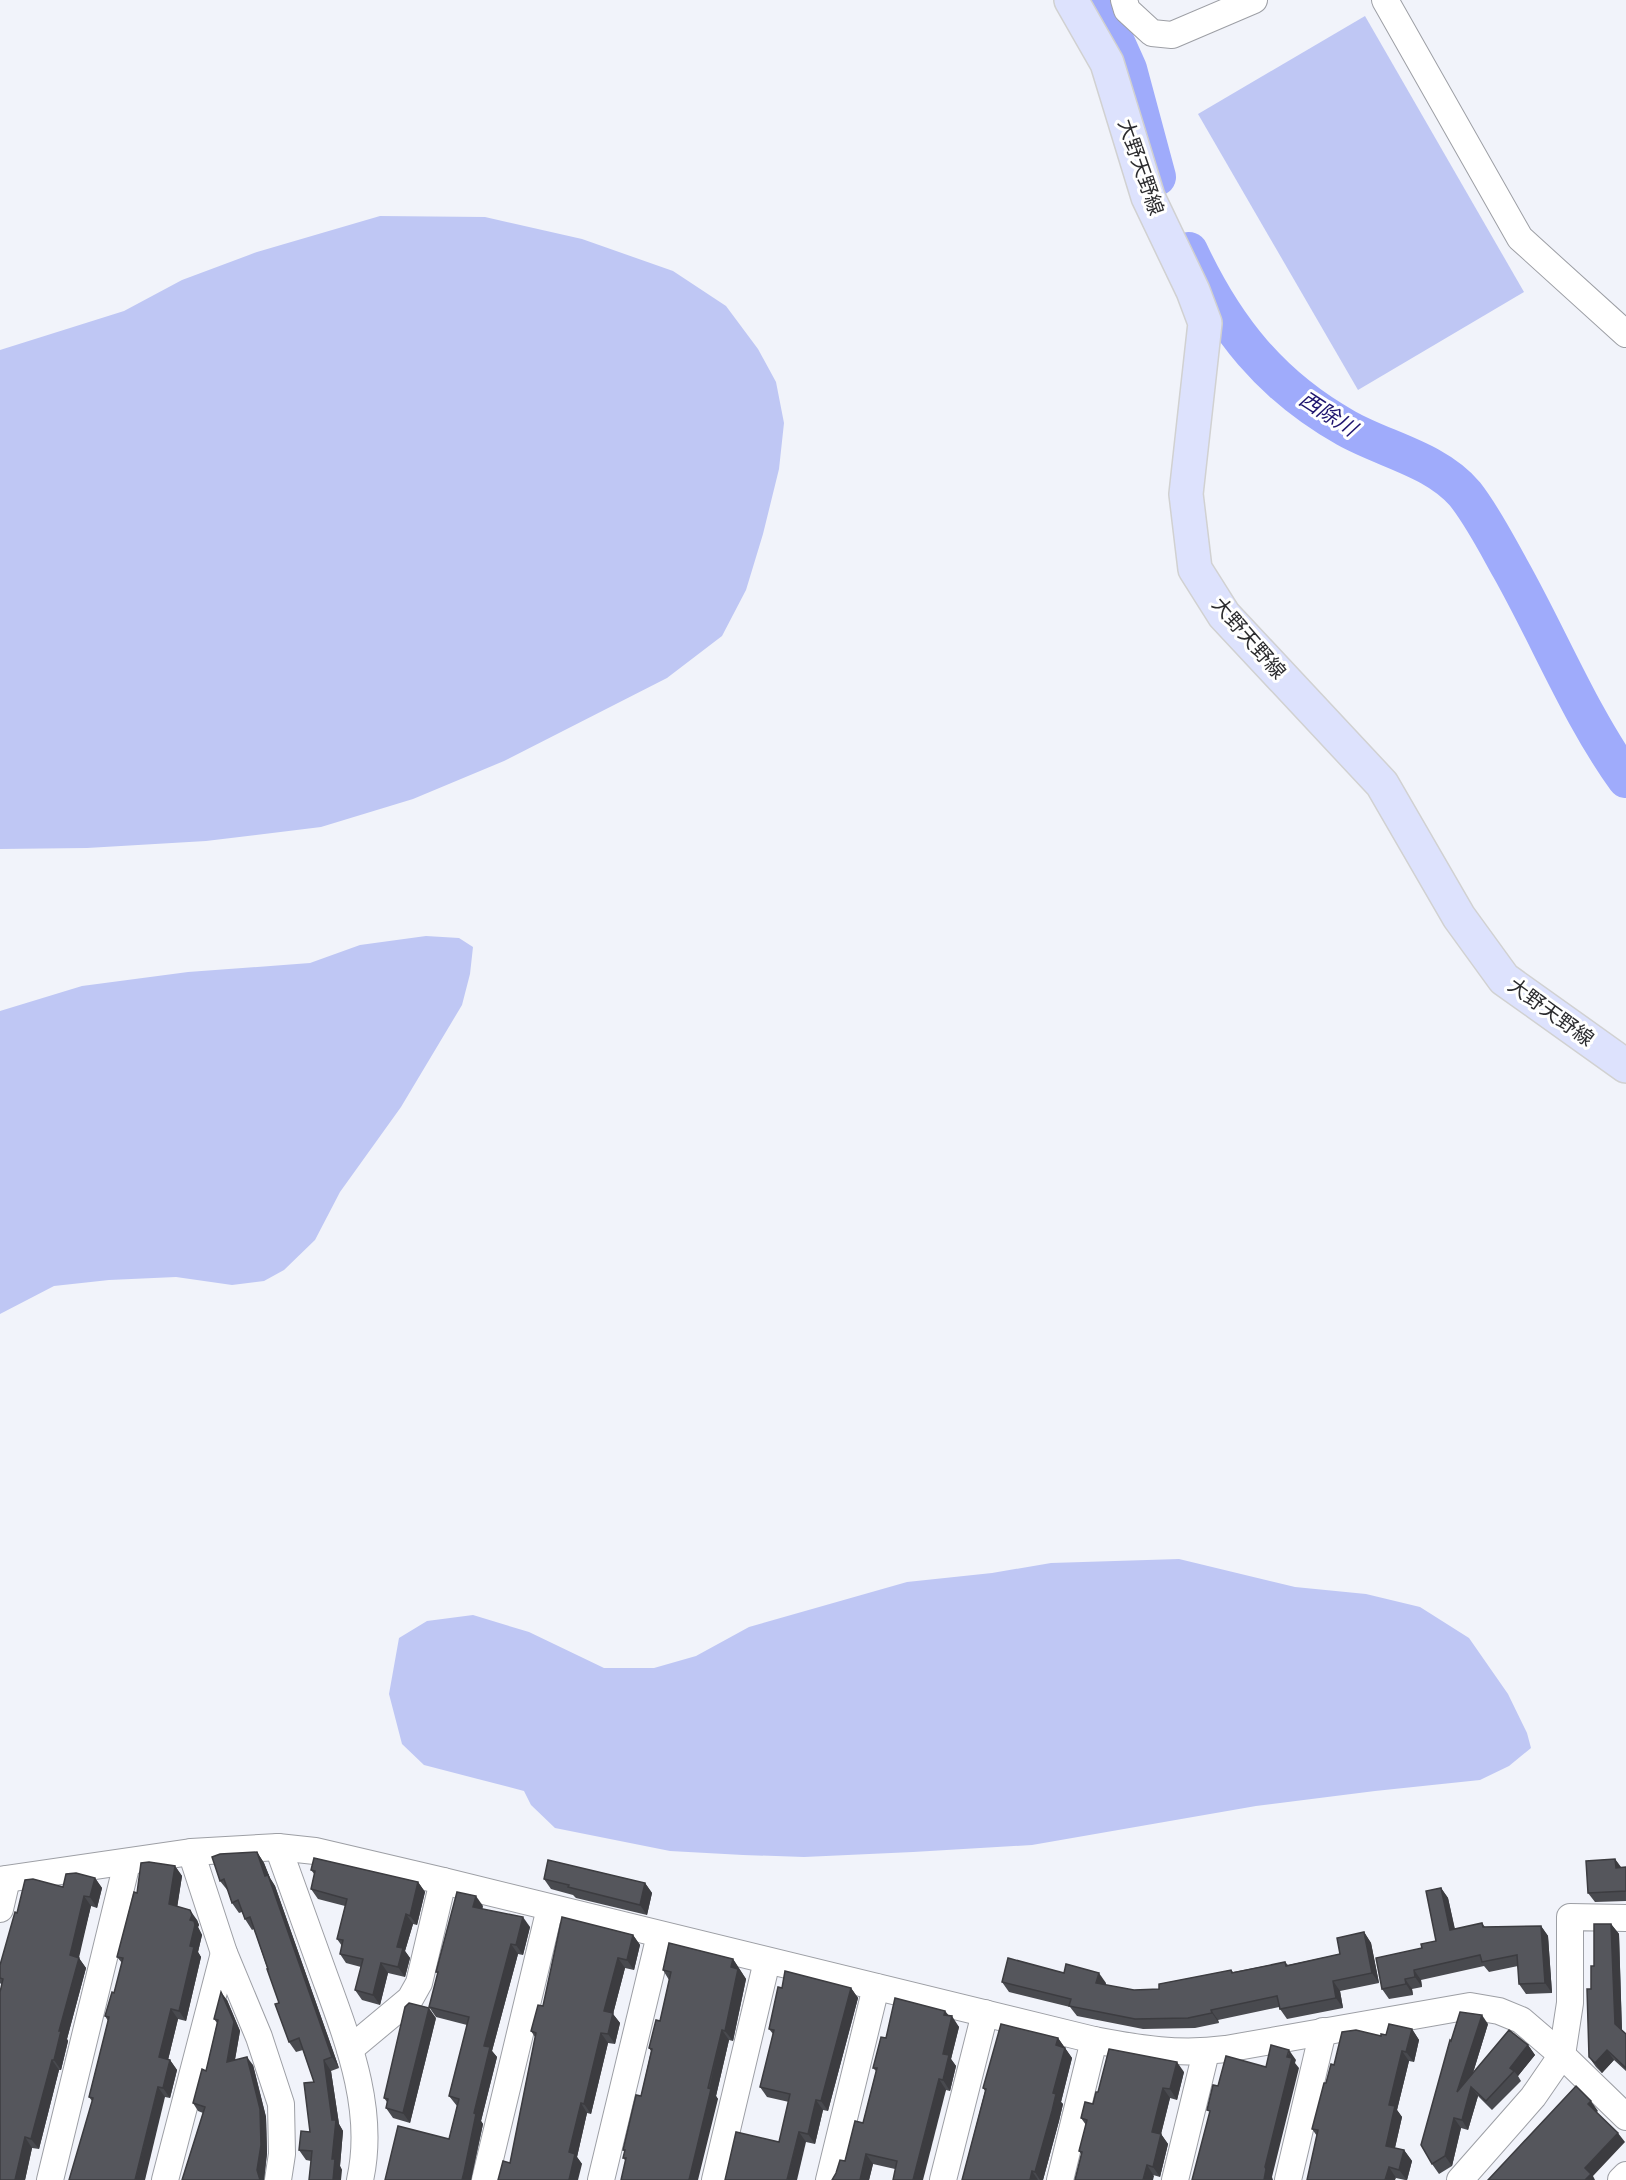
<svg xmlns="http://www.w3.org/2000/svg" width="1626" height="2180" font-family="'Work Sans','Noto Sans JP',sans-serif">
<rect width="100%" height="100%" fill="#f1f3fa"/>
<g fill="#bfc7f4">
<path d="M1365 16 1524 292 1358 390 1198 114Z"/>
<path d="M380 216 485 217 582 239 673 271 726 306 758 349 776 382 784 423 779 469 763 534 746 590 722 636 667 678 504 761 413 799 321 827 206 841 87 848 0 849V350L124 311 182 280 257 252Z"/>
<path d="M426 936 459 938 473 947 470 974 462 1005 401 1107 340 1192 315 1240 284 1270 264 1281 232 1285 176 1277 109 1280 54 1286 0 1314V1011L82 986 188 972 310 963 360 945Z"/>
<path d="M1179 1559 1295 1587 1366 1594 1420 1607 1469 1638 1508 1694 1527 1733 1531 1748 1509 1766 1480 1780 1375 1791 1256 1806 1032 1845 913 1852 804 1857 743 1855 670 1851 555 1828 531 1805 524 1791 424 1765 402 1744 389 1694 399 1638 427 1621 473 1615 529 1632 604 1668H654L696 1656 749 1627 907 1582 992 1573 1051 1563Z"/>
</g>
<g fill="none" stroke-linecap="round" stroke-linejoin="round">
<g stroke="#9fabfb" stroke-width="38">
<path d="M1097 0 1128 69 1157 177"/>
<path d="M1189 251C1225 328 1271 386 1346 428 1385 450 1435 459 1465 494 1483 517 1496 543 1510 568 1549 637 1580 715 1626 779"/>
</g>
<defs>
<g id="minor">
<path d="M1124 0 1127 10 1152 33 1172 35 1254 0"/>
<path d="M1385 0 1520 238 1626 334"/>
<path d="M278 1847C293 1889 308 1930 323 1972 347 2038 376 2109 360 2180"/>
<path d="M191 1852 224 1953 259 2037 281 2104 282 2154 278 2180"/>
<path d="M0 1880 191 1852 278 1847 315 1851 443 1881 1094 2040C1141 2049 1179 2055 1226 2049L1470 2006 1499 2011 1521 2020 1562 2055 1626 2117"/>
<path d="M0 1909 7 1879"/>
<path d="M350 2049 410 1999 419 1983 443 1881"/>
<path d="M50 2180 127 1863"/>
<path d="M165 2180 224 1953"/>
<path d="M485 2180 550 1908"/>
<path d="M601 2180 660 1935"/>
<path d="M715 2180 767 1961"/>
<path d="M829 2180 876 1987"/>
<path d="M943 2180 985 2013"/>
<path d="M1060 2180 1094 2040"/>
<path d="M1175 2180 1206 2052"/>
<path d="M1288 2180 1323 2031"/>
<path d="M1460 2180 1533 2097 1562 2055 1570 2003V1917L1626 1918"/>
<path d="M1621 2180 1626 2175"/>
</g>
<path id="major" d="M1071 0 1107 63 1148 197 1193 291 1205 323 1186 494 1195 569 1224 615 1382 784 1459 917 1504 979 1626 1066"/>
</defs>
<use href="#minor" stroke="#9d9fa5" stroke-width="28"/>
<use href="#major" stroke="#d1d1d1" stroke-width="36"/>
<use href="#minor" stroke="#fff" stroke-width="26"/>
<use href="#major" stroke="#dde2fd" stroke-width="33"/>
</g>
<g fill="#494a4f">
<path d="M257 1852 264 1863 270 1878 275 1886 339 2068 331 2071 339 2124 343 2131 340 2166 342 2170 311 2161 306 2160 299 2150 310 2132 314 2082 303 2050 296 2052 289 2042 279 2003 254 1929 252 1930 245 1919 242 1912 239 1913 232 1903 228 1891 220 1881Z"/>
<path d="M1615 1859 1621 1867H1626V1901L1595 1902 1588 1893Z"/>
<path d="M175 1866 182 1876 177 1907 197 1920 199 1925 198 1927 202 1935 198 1952 201 1957 186 2021 178 2019 168 2060H170L177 2070 170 2098 165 2097 92 2101 89 2097 108 2021 105 2016 114 1993 122 1963 117 1957 137 1893Z"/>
<path d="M311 1870 418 1882 425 1892 417 1925 413 1924 405 1951 410 1958 405 1977 388 1973 380 2005 362 2000 355 1990 361 1967 346 1963 340 1954 342 1946 337 1939 345 1906 318 1899 311 1889 315 1875Z"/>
<path d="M95 1878 102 1888 97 1908 91 1906 78 1957 86 1968 67 2039 68 2041 61 2070H59L39 2149 32 2148 25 2180H0L2 1985 0 1983V1965L17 1913 63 1887Z"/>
<path d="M544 1879 645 1883 652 1893 647 1915 576 1898 573 1895 551 1889Z"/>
<path d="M1441 1888 1448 1898 1455 1929 1482 1923 1485 1927 1541 1926 1548 1936 1552 1993 1526 1994 1519 1984 1518 1966 1489 1972 1484 1966 1421 1980 1422 1987 1412 1989 1413 1995 1389 1999 1382 1989 1422 1948 1436 1941Z"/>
<path d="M483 1906 482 1909 530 1927 523 1955 518 1954 492 2051 497 2057 481 2121 483 2124 471 2180H385L449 2139 457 2106 449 2096 467 2025 436 2017 429 2007 438 1974 436 1972Z"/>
<path d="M1611 1924 1619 1934 1622 2030 1626 2034V2071L1614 2060 1602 2073 1596 2067 1589 2057 1591 1989 1594 1966Z"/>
<path d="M1364 1932 1371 1943 1379 1983 1340 1991 1343 2008 1287 2019 1280 2009 1279 2007 1218 2020 1219 2023 1195 2028 1143 2029 1077 2016 1070 2007 1009 1992 1002 1982 1106 1983 1105 1985 1134 1990 1159 1989 1231 1970 1233 1972 1285 1962 1288 1965 1340 1954Z"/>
<path d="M633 1935 640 1945 634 1970 625 1968 613 2014 620 2023 615 2044 608 2043 591 2114 587 2113 577 2157 582 2164 510 2163 535 2037 531 2031 543 2006Z"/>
<path d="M733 1959 746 1979 733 2041 729 2040 716 2096 718 2099 626 2161 623 2158 625 2152 623 2150 641 2096 651 2051 649 2048 660 2021 669 1980 663 1970Z"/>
<path d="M782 1988H851L858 1998 828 2111 823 2110 815 2144 806 2142H779L789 2102 767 2097 760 2087 773 2034 769 2029Z"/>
<path d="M227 2000 240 2031 235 2060 253 2065 266 2117 267 2153 264 2180H182L203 2113 198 2111 193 2103 206 2071 217 2023 214 2019Z"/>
<path d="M945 2011 959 2027 951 2059 956 2066 950 2091 946 2090 895 2169 873 2164 869 2180H832L845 2161 863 2123 876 2071 873 2068 886 2038Z"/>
<path d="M436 2018 410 2123 393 2118 386 2108 387 2102 384 2098Z"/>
<path d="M1488 2024 1473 2073 1528 2045 1535 2055 1518 2076 1521 2081 1492 2110 1478 2096 1468 2130 1461 2128 1452 2166 1439 2174 1432 2164 1451 2041Z"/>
<path d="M1412 2029 1419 2040 1414 2062 1409 2061 1397 2110 1402 2117 1395 2148 1404 2150 1412 2161 1407 2180H1405L1396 2178 1317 2136 1312 2129 1326 2083 1334 2065 1381 2036Z"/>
<path d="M1058 2038 1072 2058 1061 2102 1063 2104 1059 2121 1043 2180H962L985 2091 983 2088Z"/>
<path d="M1184 2072 1177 2100 1170 2098 1161 2134 1168 2144 1160 2177 1081 2154 1079 2151 1086 2125 1081 2118 1093 2104 1098 2092Z"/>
</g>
<g fill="#3c3c40">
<path d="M257 1852 264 1863 270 1878 275 1886 339 2068 332 2057Z"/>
<path d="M1615 1859 1622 1869 1616 1868Z"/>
<path d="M175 1866 182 1876 176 1915 169 1904Z"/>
<path d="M95 1878 102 1888 97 1908 90 1897Z"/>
<path d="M418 1882 425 1892 417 1925 410 1916Z"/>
<path d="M645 1883 652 1893 647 1915 640 1905Z"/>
<path d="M1441 1888 1448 1898 1457 1940 1450 1930Z"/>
<path d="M84 1896 91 1906 78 1962 79 1958 86 1968 67 2039 68 2041 61 2070 54 2060 72 1947Z"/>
<path d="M476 1896 483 1906 480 1917 473 1907Z"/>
<path d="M190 1910 197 1920 199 1925 198 1927 202 1935 198 1952 201 1957 186 2021 179 2011 190 1946Z"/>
<path d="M406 1914 413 1924 405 1951 410 1958 405 1977 398 1967 397 1947Z"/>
<path d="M523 1917 530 1927 523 1955 516 1945Z"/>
<path d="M1611 1924 1619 1934 1622 2034 1615 2024Z"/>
<path d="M1541 1926 1548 1936 1552 1993 1545 1983Z"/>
<path d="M1364 1932 1371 1943 1379 1983 1372 1973Z"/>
<path d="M633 1935 640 1945 634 1970 627 1960Z"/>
<path d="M511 1944 518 1954 492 2051 497 2057 481 2121 483 2124 471 2180H462L474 2113 484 2046Z"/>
<path d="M618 1958 625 1968 613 2014 620 2023 615 2044 608 2034 604 2011Z"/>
<path d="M733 1959 746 1979 733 2041 725 2031 731 1967Z"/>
<path d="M381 1963 388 1973 380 2005 373 1995Z"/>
<path d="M1414 1970 1421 1980 1422 1987 1415 1977Z"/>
<path d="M1099 1973 1106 1983 1103 1993 1096 1983Z"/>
<path d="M1405 1979 1412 1989 1413 1995 1406 1984Z"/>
<path d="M1333 1981 1340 1991 1343 2008 1336 1998Z"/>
<path d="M851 1988 858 1998 828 2111 821 2101Z"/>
<path d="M221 1992 227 2000 240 2031 233 2070 227 2062Z"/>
<path d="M429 2008 436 2018 410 2123 403 2113Z"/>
<path d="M171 2009 178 2019 166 2068 159 2057Z"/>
<path d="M1211 2010 1218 2020 1219 2023 1212 2013Z"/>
<path d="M945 2011 951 2020 952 2016 959 2027 951 2059 956 2066 950 2091 943 2080 944 2015Z"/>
<path d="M1482 2015 1488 2024 1464 2102 1457 2092Z"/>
<path d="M1412 2029 1419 2040 1414 2062 1406 2052Z"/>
<path d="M722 2030 729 2040 716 2096 718 2099 698 2180H689Z"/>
<path d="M601 2033 608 2043 591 2114 584 2104Z"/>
<path d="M1058 2038 1072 2058 1061 2102 1063 2104 1059 2121 1043 2180H1040L1035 2172 1053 2093 1056 2045Z"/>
<path d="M1528 2045 1535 2055 1518 2076 1514 2071 1510 2068Z"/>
<path d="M1289 2050 1296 2060 1295 2063 1299 2068 1272 2177 1273 2180H1264L1265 2167Z"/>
<path d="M1607 2050 1614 2060 1602 2073 1595 2063Z"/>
<path d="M1402 2051 1409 2061 1397 2110 1402 2117 1393 2156 1386 2146 1389 2105Z"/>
<path d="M247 2057 253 2065 266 2117 267 2153 264 2180H260L257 2170Z"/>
<path d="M52 2060 59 2070 39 2149 31 2139Z"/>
<path d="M170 2060 177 2070 170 2098 163 2088Z"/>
<path d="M324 2060 331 2071 339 2124 343 2131 340 2166 342 2170 341 2180H333L332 2159V2120Z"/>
<path d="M1177 2062 1184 2072 1177 2100 1170 2089Z"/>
<path d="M939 2079 946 2090 923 2180H913Z"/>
<path d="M158 2087 165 2097 145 2180H135Z"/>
<path d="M1471 2087 1478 2096 1468 2130 1462 2120Z"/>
<path d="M1163 2088 1170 2098 1161 2134 1168 2144 1160 2177 1153 2167 1152 2132Z"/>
<path d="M816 2100 823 2110 815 2144 808 2134Z"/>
<path d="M1591 2101 1598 2111 1595 2114 1588 2104Z"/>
<path d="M581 2103 587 2113 577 2157 582 2164 578 2180H569V2152Z"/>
<path d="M1454 2118 1461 2128 1452 2166 1445 2156Z"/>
<path d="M799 2132 806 2142 797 2180H787Z"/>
<path d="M1618 2133 1625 2142 1593 2176 1595 2180H1585V2168Z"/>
<path d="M25 2137 32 2148 25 2180H15Z"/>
<path d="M1404 2150 1412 2161 1407 2180 1399 2170Z"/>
<path d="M866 2154 873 2164 869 2180H860Z"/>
<path d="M1147 2165 1154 2176 1153 2180H1143Z"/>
<path d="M1389 2167 1396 2178 1395 2180H1385Z"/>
<path d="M1032 2171 1038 2180H1030Z"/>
</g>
<g fill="#55565c" stroke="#3c3c40" stroke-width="1.5">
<path d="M257 1852 265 1876 268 1875 332 2057 324 2060 332 2120H336L332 2159H335L333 2180H309L312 2151 299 2150 301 2131 310 2132 304 2083 314 2082 299 2038 289 2042 275 2004 279 2003 267 1969H268L250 1917 245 1919 238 1900 232 1903 224 1879 220 1881 212 1857 220 1854Z"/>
<path d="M314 1858 418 1882 410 1916 406 1914 397 1947 403 1948 398 1967 381 1963 373 1995 355 1990 363 1959 340 1954 343 1940 337 1939 347 1899 311 1889 315 1871 311 1870Z"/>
<path d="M1615 1859 1616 1868 1626 1867V1891L1588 1893 1586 1861Z"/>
<path d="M548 1860 645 1883 640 1905 568 1887 569 1885 544 1879Z"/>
<path d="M149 1862 175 1866 169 1904 190 1910 192 1915 190 1920 194 1921 195 1925 190 1946 194 1947 179 2011 171 2009 159 2057 170 2060 163 2088 158 2087 135 2180H69L93 2098 89 2097 109 2017 105 2016 112 1992 114 1993 123 1958 117 1957 134 1892 137 1893 141 1863Z"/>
<path d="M76 1873 95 1878 90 1897 84 1896 72 1947 70 1955 79 1958 59 2031H61L54 2060H52L31 2139 25 2137 15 2180H0V1992L3 1979 0 1978V1965L15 1912 17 1913 25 1880 33 1879 63 1887 66 1874Z"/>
<path d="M1441 1888 1450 1930 1482 1923 1483 1927 1541 1926 1545 1983 1519 1984 1517 1955 1482 1962 1480 1955 1414 1970 1415 1977 1405 1979 1406 1984 1382 1989 1376 1958 1422 1948 1421 1944 1436 1941 1426 1891Z"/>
<path d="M457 1892 476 1896 473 1907 523 1917 516 1945 511 1944 484 2046 490 2047 474 2113 476 2114 464 2172 462 2180H385L398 2126 449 2139 459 2099 449 2096 469 2017 429 2007 438 1972H436Z"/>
<path d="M562 1917 633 1935 627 1960 618 1958 604 2011 613 2013 608 2034 601 2033 584 2104 581 2103 569 2152 575 2154 569 2180H498L503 2161 510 2163 536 2033 531 2031 538 2005 543 2006Z"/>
<path d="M1594 1924H1611L1615 2024 1626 2034V2068L1607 2050 1595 2063 1589 2057 1587 1989H1591V1966H1594Z"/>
<path d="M1364 1932 1372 1973 1333 1981 1336 1998 1280 2009 1277 1996 1211 2010 1212 2013 1188 2018 1135 2019 1069 2006 1071 1999 1002 1982 1008 1958 1064 1973 1066 1964 1099 1973 1096 1983 1134 1990 1159 1989V1984L1231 1970 1232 1973 1285 1962 1286 1966 1340 1954 1337 1938Z"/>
<path d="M669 1943 733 1959 731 1967 738 1969 725 2031 722 2030 708 2088 711 2089 689 2180H621L626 2158H623L625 2150H623L636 2095 641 2096 652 2049 649 2048 656 2020 660 2021 671 1972 663 1970Z"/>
<path d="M785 1971 851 1988 821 2101 816 2100 808 2134 799 2132 787 2180H725L736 2132 779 2142 790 2094 760 2087 774 2030 769 2029 778 1987 782 1988Z"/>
<path d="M221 1992 234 2022 227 2062 247 2057 260 2109 261 2145 257 2170 260 2180H182L205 2107 193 2103 202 2069 206 2071 218 2020 214 2019Z"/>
<path d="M895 1998 945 2011 944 2015 952 2016 943 2054 949 2055 943 2080 939 2079 913 2180H893L897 2161 866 2154 860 2180H832L836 2173 840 2160 845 2161 855 2121 863 2123 877 2068H873L881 2037 886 2038Z"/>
<path d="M409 2003 429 2008 403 2113 386 2108 388 2099 384 2098 405 2007Z"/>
<path d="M1460 2012 1482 2015 1457 2092 1509 2030 1528 2045 1510 2068 1514 2071 1486 2101 1471 2087 1462 2120 1454 2118 1445 2156 1432 2164 1421 2145 1450 2040 1451 2041Z"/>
<path d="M1001 2024 1058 2038 1056 2045 1065 2048 1053 2093 1056 2094 1052 2111 1035 2172 1032 2171 1030 2180H962L986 2089 983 2088Z"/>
<path d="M1389 2024 1412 2029 1406 2052 1402 2051 1389 2105 1395 2106 1386 2146 1404 2150 1399 2170 1389 2167 1385 2180H1307L1318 2130 1312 2129 1324 2083H1326L1331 2064 1334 2065 1342 2032 1356 2030 1381 2036V2034L1386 2035Z"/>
<path d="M1271 2045 1289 2050 1287 2057 1292 2058 1265 2167 1266 2169 1264 2180H1192L1210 2111 1207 2110 1213 2085 1218 2086 1226 2056 1266 2067Z"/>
<path d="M1109 2049 1177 2062 1170 2089 1163 2088 1152 2132 1161 2134 1153 2167 1147 2165 1143 2180H1075L1082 2152 1079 2151 1087 2120 1081 2118 1085 2102 1093 2104 1096 2092H1098Z"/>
<path d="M1576 2086 1591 2101 1588 2104 1618 2133 1585 2168 1591 2174 1585 2180H1488Z"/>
</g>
<g text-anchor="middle" stroke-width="6" stroke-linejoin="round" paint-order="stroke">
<g font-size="20" fill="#2c2c2f" stroke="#fff">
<text transform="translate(1141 167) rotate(71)" y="7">大野天野線</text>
<text transform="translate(1249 638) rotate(49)" y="7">大野天野線</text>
<text transform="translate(1551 1012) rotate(36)" y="7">大野天野線</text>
</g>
<g font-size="21" font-style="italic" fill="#1e146e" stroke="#fff">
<text transform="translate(1328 414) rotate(33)" y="7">西除川</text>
</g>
</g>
</svg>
